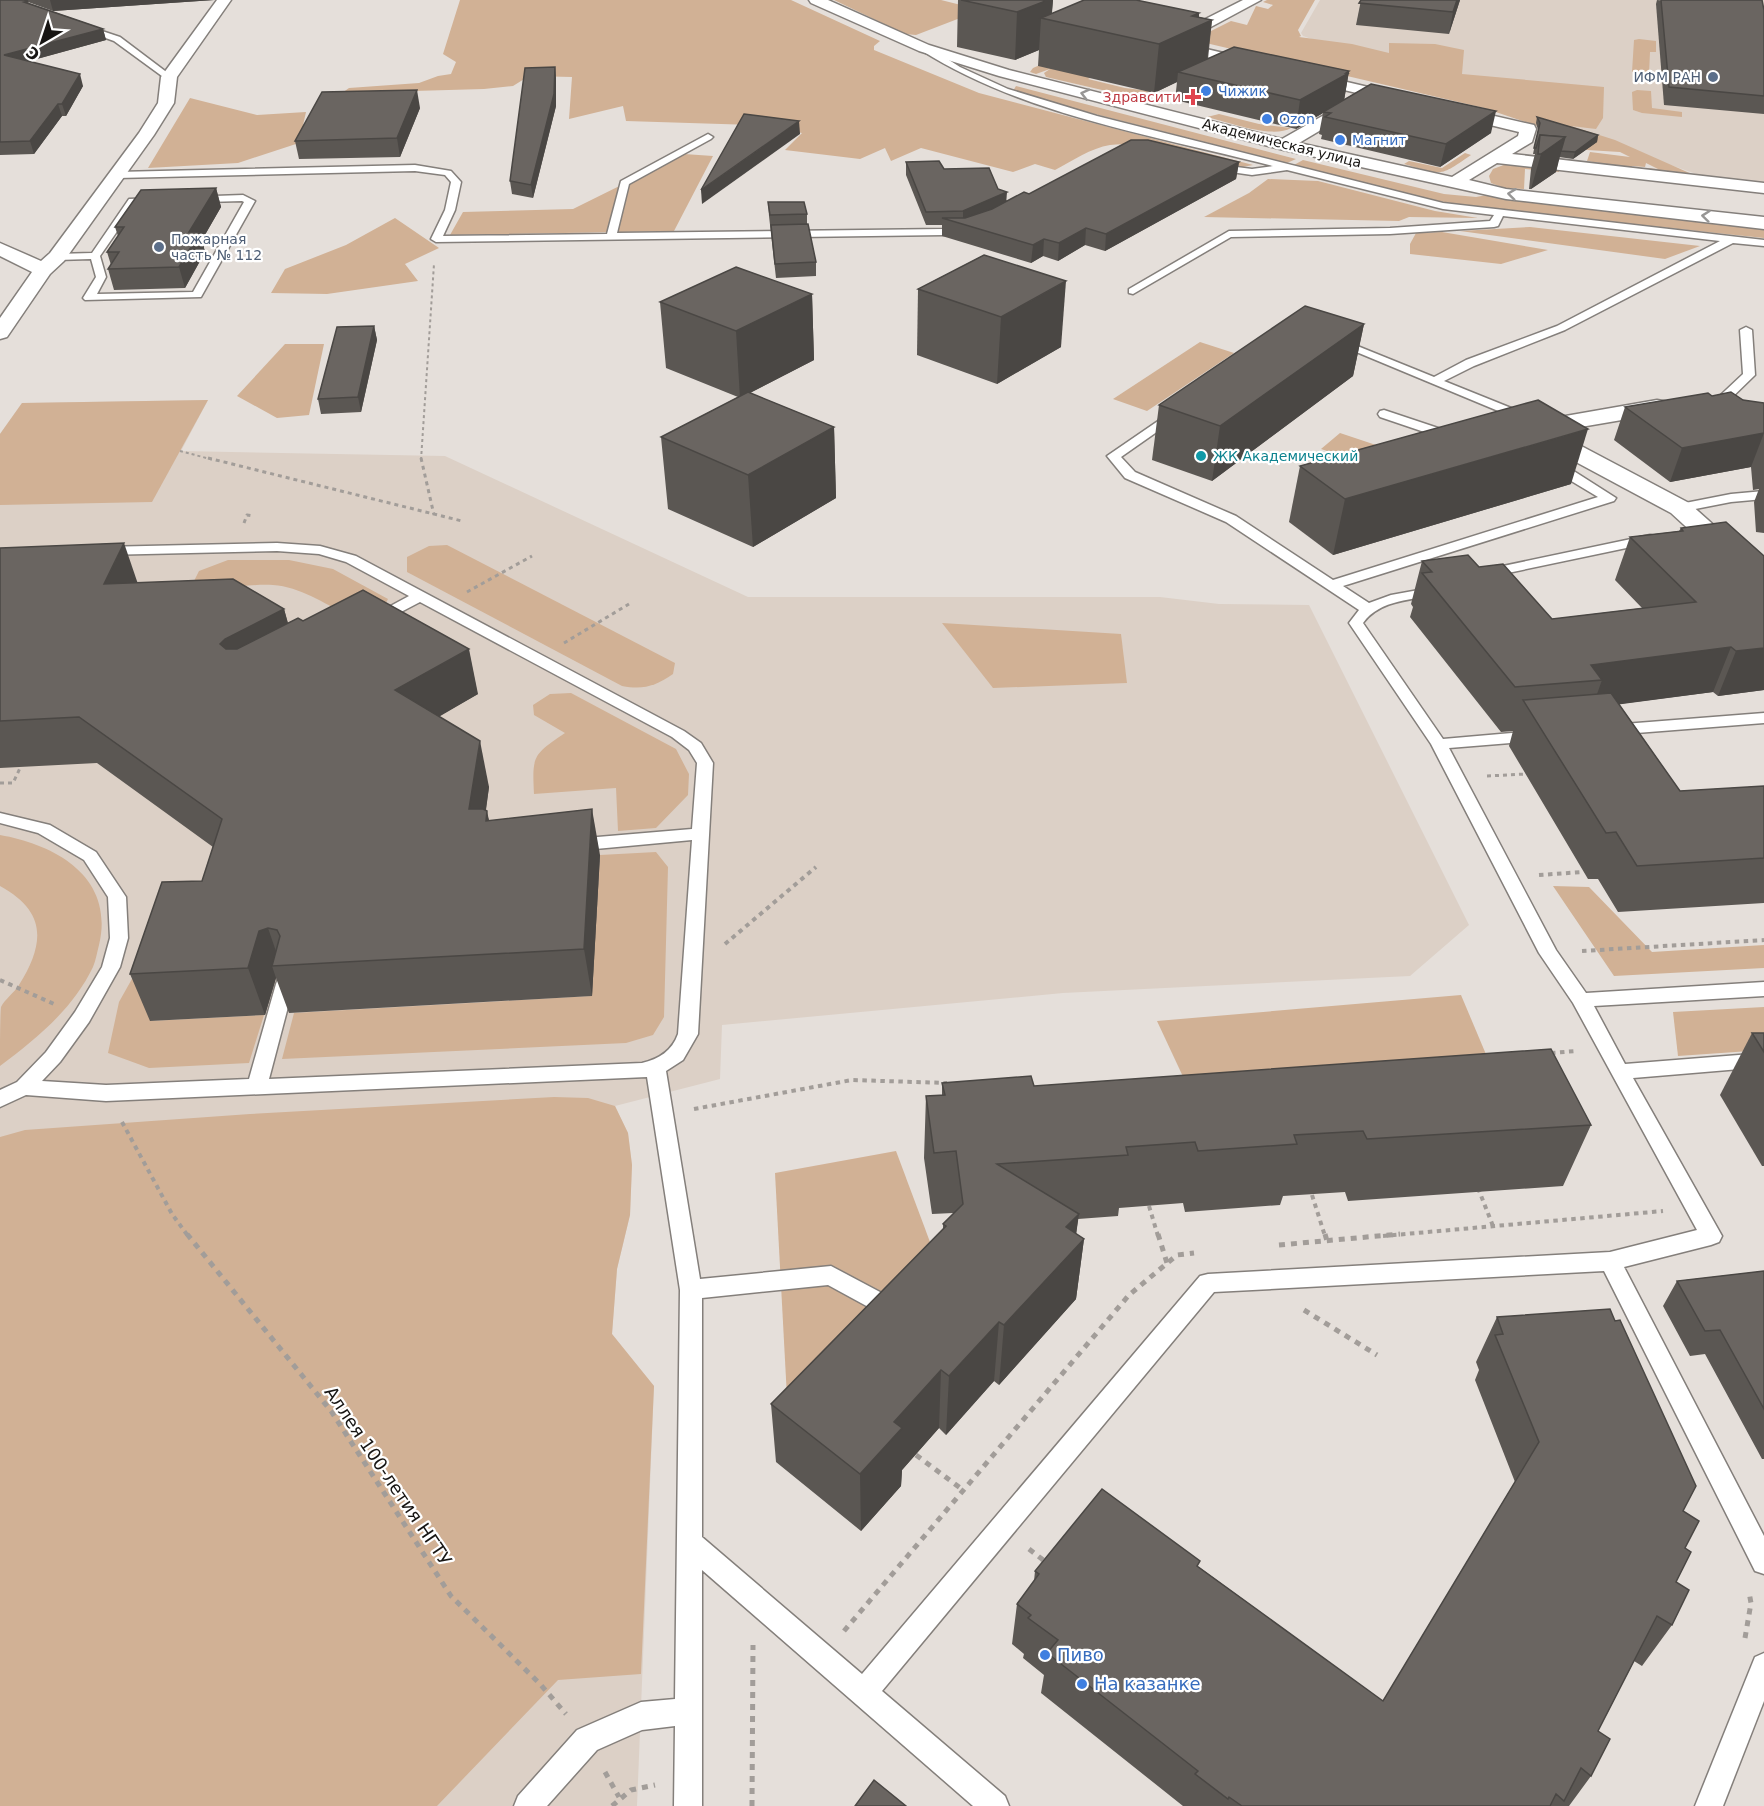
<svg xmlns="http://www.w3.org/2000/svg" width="1764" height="1806" font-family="'DejaVu Sans',sans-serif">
<rect width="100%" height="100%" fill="#e5dfda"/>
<g fill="#dcd0c6">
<path d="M1320 0H1764V184L1702 176 1303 36 1301 33Z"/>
<path d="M208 400 181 451 445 456 748 597H1160L1219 604 1309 605 1469 925 1410 976 1063 993 722 1025 720 1079 615 1106 628 1133 632 1165 630 1215 617 1269 612 1334 654 1386 637 1806H0V434L22 403Z"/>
</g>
<g fill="#d1b195">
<path d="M460 0H791L880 41 874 46V50L979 93 1253 165 1237 168C1202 160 1145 140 1110 145 1091 148 1072 161 1055 170L1035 164 1013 172 921 148 891 161 885 148 860 159 785 150 802 133 753 125 626 121 623 106 569 119 572 77 529 76 513 86 484 89 342 93 349 88 419 83 438 76 451 74 456 62 443 54Z"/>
<path d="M834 0H941L981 10 916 35 905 34Z"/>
<path d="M1267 0H1315L1298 30 1301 36 1299 37 1352 44 1389 53V43L1435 44 1464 50 1462 74 1604 87 1603 118 1596 129 1571 126 1615 140 1694 175 1647 170V168L1658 169 1646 163 1645 167 1632 166 1631 168 1587 161 1590 152 1630 157 1620 152 1587 150 1552 142 1561 134 1484 108 1193 40 1231 21 1247 25 1256 6 1268 9 1273 5 1263 2Z"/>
<path d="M1104 37 1149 50 1088 79 1125 88 1149 91 1140 96H1128L1046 77 1044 73 1050 69 1036 74 1030 72 1033 68Z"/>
<path d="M1639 39 1656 41V52H1650L1649 74 1632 72 1634 40Z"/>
<path d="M1016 86 1296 159 1287 163 1083 111 1013 91Z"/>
<path d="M1637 90 1651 91 1652 108 1682 112V117L1642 113 1633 110 1632 92Z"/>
<path d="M190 98 257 115 306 112 299 143 238 163 148 168Z"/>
<path d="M1219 114 1259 124 1291 128C1272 139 1228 122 1207 117Z"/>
<path d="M1465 153 1471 155C1438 178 1442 175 1404 164L1409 161 1442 168Z"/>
<path d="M684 154 713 156 674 231 450 235 463 212 573 209Z"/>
<path d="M1303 160 1444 194 1476 197 1487 195 1764 227V238L1478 208 1439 201 1294 165Z"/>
<path d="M1509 163 1559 168V172L1525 169 1524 189 1504 188 1491 183 1489 176 1493 169Z"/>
<path d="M1268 179 1318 181 1435 211 1478 218 1409 217 1399 221 1204 217 1249 193Z"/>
<path d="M395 218 439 248 405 264 418 281 327 294 271 293 285 269 346 245Z"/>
<path d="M1530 227 1700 246 1665 259 1460 231Z"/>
<path d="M1442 232 1548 250 1501 264 1410 254V244L1416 233Z"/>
<path d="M1200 342 1234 353 1147 411 1113 399Z"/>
<path d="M285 344H324L309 415 277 418 237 396Z"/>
<path d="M208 400 152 502 0 505V434L22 403Z"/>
<path d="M1340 433 1406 455 1369 465 1321 449Z"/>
<path d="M447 545 675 663 673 674C655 686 644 690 622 686L407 572V557L429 546Z"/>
<path d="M228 560H289L333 569 388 599 384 607 347 615C324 603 300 587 273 585 247 583 219 593 194 581L199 571Z"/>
<path d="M942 623 1121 634 1127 683 993 688Z"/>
<path d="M571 693 676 749 689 774 688 795 656 828 618 831 616 788 534 794C532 755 533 755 565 733L534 715 533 705 550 694Z"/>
<path d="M0 835C57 845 115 878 99 945 97 952 96 960 93 967 73 1009 36 1039 0 1066 0 1054 0 1016 1 1007 5 999 14 993 19 985 45 943 47 912 0 886Z"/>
<path d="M656 852 668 867 664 1017 653 1035 626 1043 282 1059 294 1013 591 996 600 855Z"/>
<path d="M1553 886 1589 887 1652 952 1764 945V968L1614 976Z"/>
<path d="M142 961 151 1021 264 1015 249 1063 149 1068 108 1053 119 1002Z"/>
<path d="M1461 995 1504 1097 1200 1113 1157 1021Z"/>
<path d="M1764 1007V1050L1678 1056 1673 1012Z"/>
<path d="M554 1097 588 1098 615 1106 628 1133 632 1165 630 1215 617 1269 612 1334 654 1386 641 1674 558 1680 437 1806H0V1137L25 1130 250 1114Z"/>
<path d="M896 1151 936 1258 788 1416 775 1173Z"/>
</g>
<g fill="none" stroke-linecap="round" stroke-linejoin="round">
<defs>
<g id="lane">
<path d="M81 24 120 37 173 77 166 79 114 41 78 28 77 26Z"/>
<path d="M921 46H927L960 67 1008 89 1097 116 1443 203 1764 240V246L1733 243 1565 330 1474 366 1444 381 1531 416 1533 419 1531 422 1527 423 1330 341 1332 339H1340L1434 377 1466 360 1557 326 1720 241 1503 216 1498 226 1494 227 1390 234 1231 237 1133 294 1129 293V289L1229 231 1390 228 1490 221 1494 215 1443 209 1287 170 1252 175 1210 169V165L1213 164 1252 169 1273 166C1156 136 1023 115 921 50Z"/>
<path d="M708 134 713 137 711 139 629 184 617 233 944 229 966 226 971 229 966 232 944 235 436 242 431 239 445 210 451 182 445 175 415 171 117 178 112 175 117 172 415 165 451 171 461 182 455 210 443 236 607 234 621 181Z"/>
<path d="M243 195 255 201 201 297 85 300 83 298 96 277 91 259 57 260 52 257 57 254 92 253 129 199ZM242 201 244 202 193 292 97 294 106 277 100 256 136 204Z"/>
<path d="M1746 327 1752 330 1755 375 1718 411H1710L1708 408 1710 405 1743 374 1740 330Z"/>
<path d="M1177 408 1183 412 1181 415 1121 457 1135 472 1236 516 1333 580 1598 497 1548 467 1547 464 1548 461H1558L1616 498 1614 501 1343 586 1369 603 1391 595 1435 587 1442 591 1440 594C1414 600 1380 599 1363 623L1443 739 1536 731 1544 736 1536 741 1449 748 1556 950 1586 993 1764 982V996L1594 1006 1625 1064 1764 1053V1067L1633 1078 1722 1236 1719 1242 1711 1245 1624 1267 1764 1536V1574L1755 1571 1604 1271 1214 1292 882 1691 1005 1796 1009 1806H973L702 1570V1806H674L675 1726 642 1730 597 1750 547 1806H514L518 1796 577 1730 641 1702 675 1699 680 1290 647 1077 106 1101 26 1095 0 1107V1090L17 1082 46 1052 75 1012 102 967 110 938 108 897 84 860 38 833 0 823V813L50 825 96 852 126 897 128 938 120 967 89 1022 60 1062 42 1081 106 1085 249 1079 276 984 278 979 285 977 292 979 294 984 269 1079 642 1063C659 1059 672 1051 678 1034L692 840 574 851 568 849 565 845 568 841 574 839 692 829 697 763 689 750 672 737 420 602 382 622H372L370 619 372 616 409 596 346 562 319 554 277 551 102 555 95 551 102 547 277 543 320 546 356 556 684 731 701 743 713 763 698 1034 683 1060 666 1071 700 1279 831 1266 880 1292 883 1299 880 1306 872 1309 828 1285 702 1298V1537L862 1674 1200 1276 1208 1274 1610 1252 1697 1230 1573 1003 1539 953 1431 744 1349 623 1359 610 1226 522 1125 478 1107 456Z"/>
<path d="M1384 410 1456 434 1458 437 1452 441 1448 440 1380 417 1378 414 1380 411Z"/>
<path d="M1764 491V499L1731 502 1680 512 1673 508 1680 504 1731 494Z"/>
<path d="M1650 535 1655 536 1657 539 1655 542 1484 578 1477 574 1484 570Z"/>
<path d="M1764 713V723L1611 735 1603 730 1611 725Z"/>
<path d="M1764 1653V1701L1723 1806H1695L1755 1657Z"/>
</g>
<g id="street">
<path d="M217 0H231L177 77 174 103 154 135 64 261 50 274 7 337 0 339V318L32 272 0 256V243L41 261 50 253 139 133 158 103 161 77Z"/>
<path d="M809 0H828L929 45 1009 70 1282 139 1361 94 1159 46 1157 43 1159 40 1166 39 1243 0H1261L1181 43 1381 90 1383 93 1299 143 1452 177 1518 136 1519 132 1445 114 1443 111 1451 106 1534 125 1536 129 1532 142 1512 154 1764 183V193L1497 163 1469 180 1506 189 1764 217V229L1506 199 1284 150 999 76 919 51 811 3Z"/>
<path d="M1657 400 1675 403 1678 408 1675 413 1657 414 1569 429 1568 439 1689 503 1764 570V592L1755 590 1671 513 1548 447C1540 436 1546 427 1554 418Z"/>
</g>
</defs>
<use href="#lane" stroke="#847f7b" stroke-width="3"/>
<use href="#street" stroke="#847f7b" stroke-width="3"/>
<g stroke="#a29d99" stroke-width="2" stroke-dasharray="3 3" stroke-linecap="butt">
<path d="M180 451 214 460"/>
<path d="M421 460 434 264"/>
</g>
<g stroke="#a29d99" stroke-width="3" stroke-dasharray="4 4" stroke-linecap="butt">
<path d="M208 458 462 521"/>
<path d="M421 458 434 515"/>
<path d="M244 523 247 515 253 516"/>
<path d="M467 592 532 556"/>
<path d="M564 643 629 604"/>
<path d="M1487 776 1526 774"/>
<path d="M0 783H13L21 766"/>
</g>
<g stroke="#a29d99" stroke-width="4" stroke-dasharray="4.5 4.5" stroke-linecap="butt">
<path d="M1539 875 1583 872"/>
<path d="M725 944 816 867"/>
<path d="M1582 951 1764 940"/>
<path d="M0 980 54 1004"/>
<path d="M1551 1053 1576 1051"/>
<path d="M694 1109 852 1080 947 1083"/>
<path d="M122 1122 172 1214 188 1236"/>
<path d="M1478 1188 1493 1226"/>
<path d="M1312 1195 1325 1236"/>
<path d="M1149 1206 1158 1236"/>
<path d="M1383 1236 1663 1211"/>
</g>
<g stroke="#a29d99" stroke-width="5" stroke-dasharray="6 6" stroke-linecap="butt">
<path d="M187 1234 331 1411 451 1596 540 1684 566 1714"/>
<path d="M1158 1234 1167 1263"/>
<path d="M1325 1234 1327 1241"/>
<path d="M1279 1245 1400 1234"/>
<path d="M1304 1310 1377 1355"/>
<path d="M916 1455 963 1490"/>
<path d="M1029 1549 1047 1563"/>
<path d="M844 1631 1129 1295 1177 1255 1194 1253"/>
<path d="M1745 1638 1751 1603 1749 1592"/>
<path d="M605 1772 619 1797"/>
<path d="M612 1806 631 1790 655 1785"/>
<path d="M752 1806 753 1645"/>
</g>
<use href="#lane" fill="#fff" fill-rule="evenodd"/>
<use href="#street" fill="#fff" fill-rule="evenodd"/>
</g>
<g fill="#5b5753">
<path d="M0 0H214L53 11 28 2 29 3 103 29 106 40 29 61 83 86 66 116H62L34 154 0 155Z"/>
<path d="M958 0H1053L1052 13H1199V17L1212 20 1208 59 1349 71 1344 100 1491 133 1440 167 1321 139 1322 135 1319 134 1323 113 1296 129 1175 100 1177 82 1154 93 1038 66 1039 50 1015 60 957 47Z"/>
<path d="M1361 0H1460L1449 34 1356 25Z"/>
<path d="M1657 0 1764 10V114L1664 105 1656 4Z"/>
<path d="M555 67 556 79V106L533 198 512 194 510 181Z"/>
<path d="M420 108 400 157 299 159 295 141Z"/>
<path d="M1537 117 1598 135 1597 142 1573 159 1559 157 1556 172 1531 189H1529L1531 169 1535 154H1533L1538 130 1536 123Z"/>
<path d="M906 162 944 169 998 189 1007 201 1029 194 1239 162 1236 179 1105 251 1085 245 1058 261 1043 256 1031 263 942 236V225H926L906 175Z"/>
<path d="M216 188 221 207 202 240 205 252 185 288 114 290 108 269 111 265 107 252 118 236 115 227Z"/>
<path d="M768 202 807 214V224L816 262V276L776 278 769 216Z"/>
<path d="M984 255 1061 347 997 384 917 355 918 289Z"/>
<path d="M812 294 814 360 750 393 834 427 836 498 753 547 668 509 661 437 738 397 666 368 660 302Z"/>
<path d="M1364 324 1353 376 1212 481 1152 460 1159 405Z"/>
<path d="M374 326 377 340 361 412 321 414 318 399Z"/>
<path d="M1712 396 1764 403V533L1756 532 1754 502 1759 489 1753 490 1751 467 1670 482 1614 440 1625 407Z"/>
<path d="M1300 466 1571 484 1333 555 1289 522Z"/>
<path d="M1681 528 1764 556V690L1718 696 1713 692 1619 704 1680 791 1764 786V903L1618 912 1598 879H1588L1509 746 1513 731 1501 732 1410 617 1413 607 1411 604 1422 561 1479 567 1552 619 1642 608 1615 580 1630 537 1679 531Z"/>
<path d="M0 548 138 583 284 609 288 623 303 621 478 694 439 716 489 787 486 810 489 821 600 855 592 996 289 1013 276 978 265 1015 150 1021 130 974 202 881 213 847 97 763 0 768Z"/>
<path d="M1752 1033H1764V1166H1762L1720 1095Z"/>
<path d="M942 1083 1034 1086 1591 1125 1563 1186 1348 1201 1345 1192 1283 1196 1280 1205 1185 1212 1183 1203 1119 1208 1118 1216 1078 1219 1076 1234 1084 1239 1076 1299 999 1385 994 1381 946 1435 939 1428 902 1470 901 1486 861 1531 776 1462 771 1404 943 1229V1224L953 1215V1213L932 1214 924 1158 926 1096 942 1095Z"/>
<path d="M1764 1271V1459H1762L1705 1354 1690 1356 1663 1306 1677 1281Z"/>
<path d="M1497 1317 1683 1511 1685 1548 1676 1582 1672 1625 1642 1666 1634 1661 1598 1731 1591 1776 1569 1806H1183L1041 1693 1044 1675 1023 1658 1024 1654 1012 1644 1017 1604 1034 1581 1035 1571 1199 1567 1383 1701 1515 1482 1475 1380 1479 1370 1476 1362Z"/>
</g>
<g fill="#4a4744">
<path d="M50 0H214L53 11Z"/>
<path d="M1044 0H1053L1051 20 1041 18 1039 50 1015 60 1017 12Z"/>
<path d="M1457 0H1460L1449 34 1453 12Z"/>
<path d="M1199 13 1198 27 1212 20 1206 68 1178 72 1177 82 1154 93 1159 44 1192 16Z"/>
<path d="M103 29 106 40 8 67 4 55Z"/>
<path d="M555 67 556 79V106L533 198 531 185Z"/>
<path d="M1349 71 1344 101 1323 112V113L1296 129 1300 100Z"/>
<path d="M80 74 83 86 66 116 62 104Z"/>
<path d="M417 90 420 108 400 157 397 138Z"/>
<path d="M58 104 62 116 34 154 30 141Z"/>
<path d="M1496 111 1491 133 1440 167 1446 144Z"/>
<path d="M799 121 800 134 702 204 701 190Z"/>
<path d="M1598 135 1597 142 1573 159 1575 152Z"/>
<path d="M1565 137 1556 172 1531 189 1541 154Z"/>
<path d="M1239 162 1236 179 1105 251 1106 234Z"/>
<path d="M216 188 221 207 202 240 205 252 185 288 179 267 189 232Z"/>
<path d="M1007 192 1006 205 963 225V211Z"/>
<path d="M1086 228 1085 245 1058 261 1059 243Z"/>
<path d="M1044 239 1043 256 1031 263 1033 245Z"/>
<path d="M1066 281 1061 347 997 384 1001 317Z"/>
<path d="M812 294 814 360 740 398 736 331Z"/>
<path d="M1364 324 1353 376 1212 481 1220 426Z"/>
<path d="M374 326 377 340 361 412 358 397Z"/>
<path d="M834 427 836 498 753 547 748 475Z"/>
<path d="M1588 429 1571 484 1333 555 1345 499Z"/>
<path d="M1764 433 1751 467 1670 482 1682 448Z"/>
<path d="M124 543 139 587 104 584Z"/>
<path d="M284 609 296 654 239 684 220 644 225 639Z"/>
<path d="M1731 647 1713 692 1592 708 1602 680 1591 665Z"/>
<path d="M1764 648V690L1718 696 1736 651Z"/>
<path d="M469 649 478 694 406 736 395 690Z"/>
<path d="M480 741 489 787 479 856 469 809Z"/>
<path d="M592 809 600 855 592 996 584 949Z"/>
<path d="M487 811 497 858 486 821Z"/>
<path d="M268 928 281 966H272L276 978 265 1015 248 968 259 931Z"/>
<path d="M1079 1214 1074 1249 1084 1239 1076 1299 999 1385 1004 1325 1066 1227Z"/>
<path d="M999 1322 994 1381 946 1435 949 1376Z"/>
<path d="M941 1370 939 1428 902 1470 901 1486 861 1531 860 1474 894 1422Z"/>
</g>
<g fill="#6a6561" stroke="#4a4744" stroke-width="1.5">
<path d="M0 0H24L28 1 24 2 103 29 4 55 80 74 62 104H58L30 141 0 142Z"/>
<path d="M961 0H1044L1043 2 1017 12Z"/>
<path d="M1084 0H1136L1199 13 1192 16 1212 20 1159 44 1041 18Z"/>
<path d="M1361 0H1457L1453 12 1359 3Z"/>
<path d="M1661 0H1762L1764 10V96L1669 87Z"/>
<path d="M1234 47 1349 71 1346 73H1349L1300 100 1178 72Z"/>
<path d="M555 67 554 94 531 185 510 181 525 68Z"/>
<path d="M1371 84 1496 111 1446 144 1325 117 1331 113 1323 112Z"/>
<path d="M417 90 397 138 295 141 322 92Z"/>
<path d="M744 114 799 121 701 190Z"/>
<path d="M1537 117 1598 135 1575 152 1561 151 1565 137 1540 135 1536 148H1534L1540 123Z"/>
<path d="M1540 135 1565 137 1541 154H1538Z"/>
<path d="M1131 140H1148L1239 162 1106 234 1086 228 1059 243 1044 239 1033 245 942 218H965L992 209 1024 192 1029 194Z"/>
<path d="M939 161 944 169 989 168 998 189 1007 192 963 211 926 212 906 162Z"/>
<path d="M216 188 189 232H200L179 267 108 269 119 252H107L124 227H115L141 190Z"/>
<path d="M768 202H804L807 214 770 215Z"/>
<path d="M808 224 816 262 775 264 771 225Z"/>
<path d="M984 255 1066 281 1001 317 918 289Z"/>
<path d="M736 267 812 294 736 331 660 302Z"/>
<path d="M1305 306 1364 324 1220 426 1159 405Z"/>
<path d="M374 326 358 397 318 399 337 327Z"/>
<path d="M748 392 834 427 748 475 661 437Z"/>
<path d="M1731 392 1743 400 1764 403V433L1682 448 1625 407 1708 393 1712 396Z"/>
<path d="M1538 400 1588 429 1345 499 1300 466Z"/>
<path d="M1726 522 1764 556V648L1736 651 1731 647 1591 665 1602 680 1515 687 1422 573 1432 572 1422 561 1468 555 1479 567 1503 564 1552 619 1696 602 1630 537 1683 531 1681 528Z"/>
<path d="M124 543 104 584 233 579 284 609 225 639 220 644 226 649H237L298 618 303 621 363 590 469 649 395 690 480 741 469 809H483L487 811 486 821 592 809 584 949 272 966 280 936 277 930 268 928 259 931 248 968 130 974 162 882 202 881 222 819 79 717 0 721V548Z"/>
<path d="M1611 693 1680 791 1764 786V858L1637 866 1616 832 1606 833 1523 700Z"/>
<path d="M1752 1033H1764V1052Z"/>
<path d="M1551 1049 1591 1125 1367 1139 1363 1131 1294 1135 1297 1144 1198 1151 1195 1142 1126 1147 1128 1155 997 1164 1079 1214 1066 1227 1084 1239 1004 1325 999 1322 949 1376 941 1370 894 1422 902 1428 860 1474 771 1404 946 1226 943 1224 963 1204 956 1151 934 1153 926 1096 945 1095 942 1083 1031 1076 1034 1086Z"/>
<path d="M1764 1271V1409L1720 1330 1705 1331 1677 1281Z"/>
<path d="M1610 1309 1615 1321 1620 1320 1696 1486 1683 1511 1699 1521 1685 1548 1691 1552 1676 1582 1689 1590 1672 1625 1657 1616 1598 1731 1610 1739 1591 1776 1581 1768 1564 1801 1556 1794 1550 1806H1242L1229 1797 1228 1799 1195 1774 1198 1771 1047 1653 1058 1640 1028 1618 1031 1615 1017 1604 1039 1574 1035 1571 1102 1489 1200 1561 1197 1566 1383 1701 1539 1442 1495 1335 1503 1334 1497 1317Z"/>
<path d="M874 1780 906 1806H855Z"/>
</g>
<defs><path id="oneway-chevron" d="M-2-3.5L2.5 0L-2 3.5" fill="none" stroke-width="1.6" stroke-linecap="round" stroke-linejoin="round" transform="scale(1.5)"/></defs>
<g stroke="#979695">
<use href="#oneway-chevron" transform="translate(1085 94) rotate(-166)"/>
<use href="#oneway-chevron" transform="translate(1512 194) rotate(-173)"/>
<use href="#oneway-chevron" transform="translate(1706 216) rotate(-174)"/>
</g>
<g fill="#5c6f8a" stroke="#fff" stroke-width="2">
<circle cx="1713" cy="77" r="6"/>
<circle cx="159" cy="247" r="6"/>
</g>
<g fill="#3f7fe0" stroke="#fff" stroke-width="2">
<circle cx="1206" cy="91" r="6"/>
<circle cx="1267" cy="119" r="6"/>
<circle cx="1340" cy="140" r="6"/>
<circle cx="1045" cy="1655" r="6"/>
<circle cx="1082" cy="1684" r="6"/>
</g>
<path fill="#e0444e" stroke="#fff" stroke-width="2" d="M1190 88h6v6h6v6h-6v6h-6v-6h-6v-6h6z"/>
<circle fill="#0f9aa8" stroke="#fff" stroke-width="2" cx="1201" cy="456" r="6"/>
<g text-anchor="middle" stroke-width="4.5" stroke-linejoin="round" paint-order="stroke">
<g font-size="14" fill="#4e5e75" stroke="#fff" text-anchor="end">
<text x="1701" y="82">ИФМ РАН</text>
<text x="171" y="244" text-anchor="start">Пожарная<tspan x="171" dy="16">часть № 112</tspan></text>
</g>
<g font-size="14" fill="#366cbe" stroke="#fff" text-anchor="start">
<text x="1218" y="96">Чижик</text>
<text x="1279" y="124">Ozon</text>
<text x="1352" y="145">Магнит</text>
</g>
<g font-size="14" fill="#be3a42" stroke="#fff" text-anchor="end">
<text x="1181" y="102">Здравсити</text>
</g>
<g font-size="14" fill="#171513" stroke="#fff">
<text transform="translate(1282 143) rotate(14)" y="5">Академическая улица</text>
</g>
<g font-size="14" fill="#0d838f" stroke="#fff" text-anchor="start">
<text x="1213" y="461">ЖК Академический</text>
</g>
<g font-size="18" fill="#171513" stroke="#fff">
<text transform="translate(388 1476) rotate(56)" y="6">Аллея 100-летия НГТУ</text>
</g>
<g font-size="18" fill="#366cbe" stroke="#fff" text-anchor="start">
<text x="1057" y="1661">Пиво</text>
<text x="1094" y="1690">На казанке</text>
</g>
</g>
<g transform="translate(42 42) rotate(219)" stroke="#ffffff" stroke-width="4.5" paint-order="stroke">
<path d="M0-4.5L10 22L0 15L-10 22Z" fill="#171513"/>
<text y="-9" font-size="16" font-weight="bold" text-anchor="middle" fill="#171513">С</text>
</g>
</svg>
